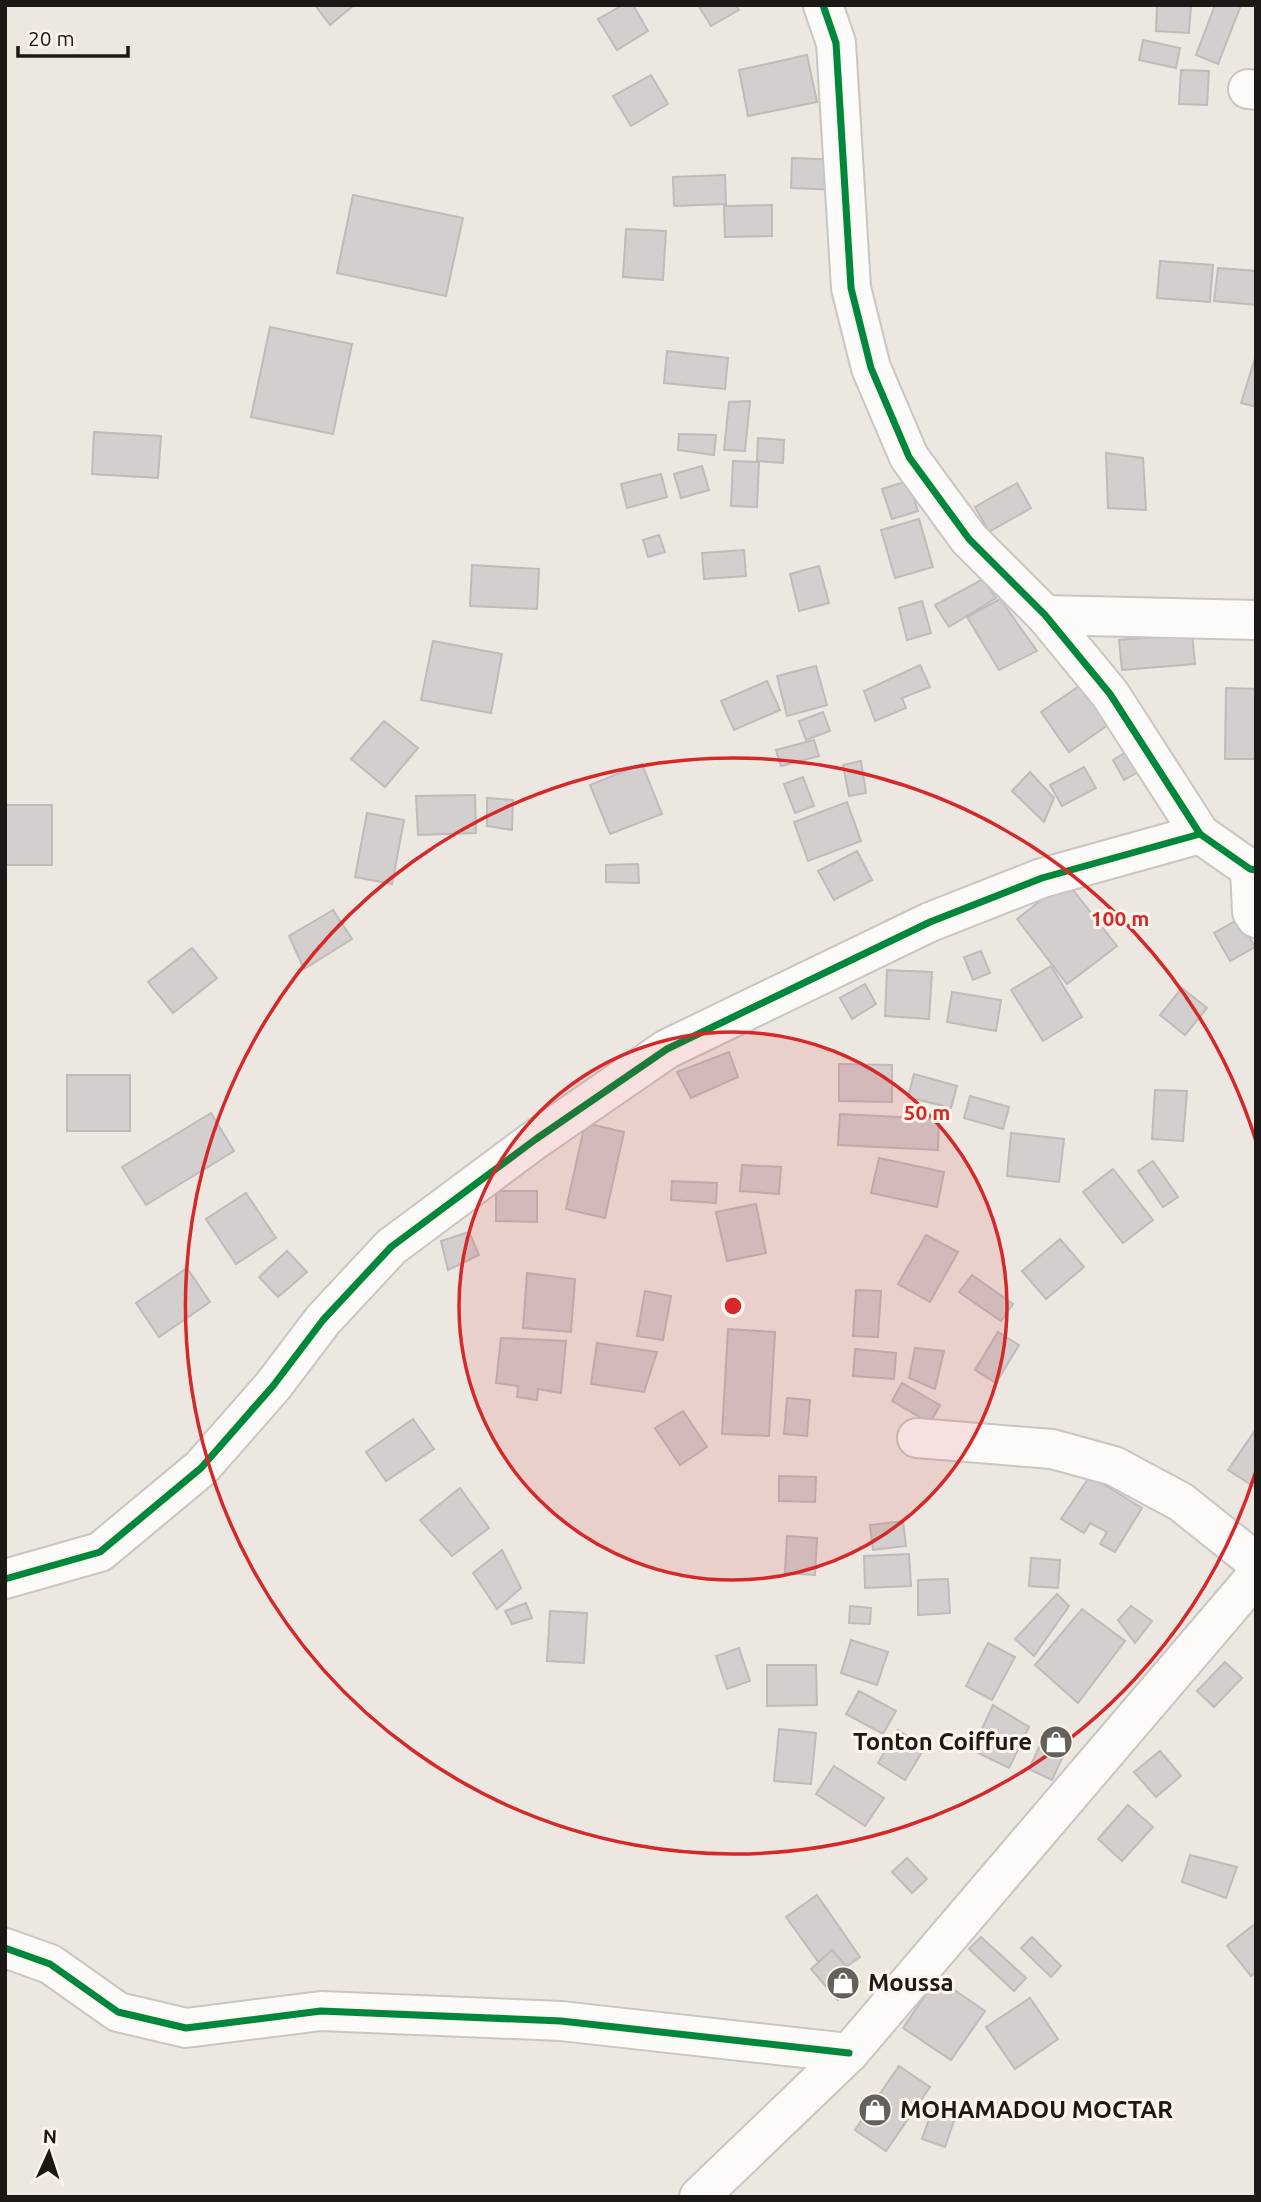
<svg xmlns="http://www.w3.org/2000/svg" width="1261" height="2202" font-family="Ubuntu,sans-serif">
<rect width="100%" height="100%" fill="#ece7e1"/>
<g fill="#d2cfce" stroke="#bebbba" stroke-width="2">
<path d="M315 5H354L330 25Z"/>
<path d="M623 5H633L648 31 617 50 598 19Z"/>
<path d="M698 5H736L739 10 711 26Z"/>
<path d="M1157 5H1191L1189 33 1156 31Z"/>
<path d="M1215 5H1241L1218 64 1196 55Z"/>
<path d="M1143 40 1180 48 1176 68 1139 60Z"/>
<path d="M807 55 817 102 748 116 739 70Z"/>
<path d="M1181 70 1209 71 1207 105 1179 104Z"/>
<path d="M651 75 668 104 631 126 613 96Z"/>
<path d="M792 158 841 160 839 190 791 188Z"/>
<path d="M725 175 726 204 674 206 673 177Z"/>
<path d="M353 195 463 218 446 296 337 273Z"/>
<path d="M772 205V236L725 237 724 206Z"/>
<path d="M626 229 666 231 663 280 623 277Z"/>
<path d="M1160 261 1213 265 1210 302 1157 298Z"/>
<path d="M1218 268 1256 271V305L1214 301Z"/>
<path d="M270 327 352 344 333 434 251 417Z"/>
<path d="M667 351 728 358 725 389 664 383Z"/>
<path d="M1256 355V407L1241 403Z"/>
<path d="M750 401 745 451 724 450 729 402Z"/>
<path d="M94 432 161 436 158 478 92 474Z"/>
<path d="M679 434 716 435 714 455 678 450Z"/>
<path d="M758 438 784 440 783 463 757 461Z"/>
<path d="M1106 453 1143 458 1146 510 1108 508Z"/>
<path d="M733 461 759 462 757 507 731 506Z"/>
<path d="M702 466 709 490 681 498 674 474Z"/>
<path d="M661 474 667 497 627 508 621 484Z"/>
<path d="M908 481 918 511 892 519 882 489Z"/>
<path d="M1017 483 1031 508 989 532 975 507Z"/>
<path d="M919 519 933 567 895 578 881 530Z"/>
<path d="M659 535 665 552 648 557 643 540Z"/>
<path d="M744 550 746 576 704 579 702 553Z"/>
<path d="M472 565 539 569 537 609 470 606Z"/>
<path d="M819 566 829 603 799 611 790 574Z"/>
<path d="M983 579 996 598 949 627 935 605Z"/>
<path d="M1000 599 1037 651 999 670 967 617Z"/>
<path d="M922 601 931 633 907 640 899 608Z"/>
<path d="M1192 634 1195 664 1122 670 1119 640Z"/>
<path d="M433 641 502 654 491 713 421 700Z"/>
<path d="M920 665 930 687 902 698 906 708 875 721 864 691Z"/>
<path d="M816 666 827 705 787 716 777 676Z"/>
<path d="M767 681 780 710 734 730 721 701Z"/>
<path d="M1081 685 1108 725 1069 752 1041 712Z"/>
<path d="M1226 688 1256 689V759H1225Z"/>
<path d="M823 712 830 731 806 740 799 721Z"/>
<path d="M384 721 418 748 385 787 351 759Z"/>
<path d="M814 740 819 756 781 766 776 750Z"/>
<path d="M1128 751 1140 771 1124 780 1113 760Z"/>
<path d="M861 761 866 793 849 796 843 765Z"/>
<path d="M642 764 662 814 610 834 590 785Z"/>
<path d="M1084 767 1096 788 1062 806 1050 785Z"/>
<path d="M1030 772 1054 798 1044 822 1012 791Z"/>
<path d="M803 777 814 806 795 813 784 784Z"/>
<path d="M475 795 476 833 418 835 416 796Z"/>
<path d="M487 798 513 800 512 830 487 826Z"/>
<path d="M847 802 861 841 808 861 794 822Z"/>
<rect x="5" y="805" width="47" height="60"/>
<path d="M367 813 404 820 392 884 355 877Z"/>
<path d="M857 851 872 880 834 900 818 871Z"/>
<path d="M638 864 639 883 606 882V865Z"/>
<path d="M1066 881 1117 946 1067 984 1017 919Z"/>
<path d="M333 910 352 939 304 969 289 936Z"/>
<path d="M1239 919 1255 947 1230 961 1214 933Z"/>
<path d="M192 948 217 978 173 1013 148 982Z"/>
<path d="M981 951 990 973 973 980 964 957Z"/>
<path d="M1051 966 1082 1017 1043 1041 1011 990Z"/>
<path d="M887 970 932 972 929 1019 885 1016Z"/>
<path d="M865 984 876 1004 852 1019 840 998Z"/>
<path d="M1182 988 1207 1008 1185 1035 1160 1015Z"/>
<path d="M952 992 1001 1000 996 1031 947 1022Z"/>
<path d="M729 1052 738 1077 691 1098 677 1072Z"/>
<path d="M839 1064 892 1065V1102L839 1101Z"/>
<path d="M914 1074 957 1086 951 1108 908 1097Z"/>
<rect x="67" y="1075" width="63" height="56"/>
<path d="M1155 1090 1187 1091 1183 1141 1152 1139Z"/>
<path d="M970 1096 1009 1107 1003 1129 964 1118Z"/>
<path d="M211 1113 234 1151 146 1205 122 1167Z"/>
<path d="M840 1114 939 1119 938 1150 838 1145Z"/>
<path d="M585 1123 624 1132 605 1218 566 1209Z"/>
<path d="M1011 1133 1064 1139 1059 1182 1007 1176Z"/>
<path d="M879 1158 944 1172 937 1207 871 1193Z"/>
<path d="M1153 1161 1178 1197 1163 1207 1138 1171Z"/>
<path d="M742 1165 781 1167 779 1194 740 1191Z"/>
<path d="M1113 1169 1153 1220 1123 1243 1083 1192Z"/>
<path d="M672 1181 717 1183 716 1203 671 1200Z"/>
<path d="M496 1191H537V1222L496 1221Z"/>
<path d="M246 1193 276 1238 236 1264 206 1219Z"/>
<path d="M756 1204 766 1253 727 1261 716 1212Z"/>
<path d="M469 1232 479 1255 448 1270 441 1241Z"/>
<path d="M926 1235 958 1252 930 1302 898 1284Z"/>
<path d="M1060 1239 1084 1267 1046 1299 1022 1271Z"/>
<path d="M287 1251 307 1272 278 1297 259 1277Z"/>
<path d="M187 1268 210 1302 159 1337 136 1303Z"/>
<path d="M527 1273 575 1279 571 1332 523 1328Z"/>
<path d="M972 1275 1013 1304 1001 1321 959 1292Z"/>
<path d="M856 1290 881 1291 878 1337 853 1336Z"/>
<path d="M645 1291 671 1296 663 1340 637 1336Z"/>
<path d="M728 1329 775 1332 769 1436 722 1434Z"/>
<path d="M998 1332 1019 1345 996 1383 975 1370Z"/>
<path d="M501 1338 566 1341 561 1393 538 1389 537 1400 517 1397 518 1386 496 1383Z"/>
<path d="M597 1343 657 1352 644 1392 591 1384Z"/>
<path d="M915 1348 944 1351 935 1389 909 1378Z"/>
<path d="M855 1349 896 1353 894 1379 853 1376Z"/>
<path d="M902 1383 940 1405 930 1423 892 1401Z"/>
<path d="M787 1398 810 1400 807 1436 784 1434Z"/>
<path d="M683 1411 707 1447 680 1465 655 1428Z"/>
<path d="M413 1419 434 1449 386 1481 366 1452Z"/>
<path d="M1256 1429V1488L1228 1470Z"/>
<path d="M779 1476 816 1477 815 1502 779 1501Z"/>
<path d="M1090 1476 1142 1508 1115 1552 1100 1544 1107 1532 1090 1523 1084 1533 1061 1519Z"/>
<path d="M460 1488 489 1528 452 1556 420 1520Z"/>
<path d="M903 1521 906 1546 873 1550 870 1525Z"/>
<path d="M787 1536 817 1538 815 1575 785 1573Z"/>
<path d="M502 1550 521 1588 497 1609 473 1573Z"/>
<path d="M909 1554 911 1586 865 1588 864 1556Z"/>
<path d="M1031 1558 1060 1560 1058 1588 1029 1586Z"/>
<path d="M948 1579 950 1613 918 1615V1580Z"/>
<path d="M1057 1594 1069 1606 1034 1656 1015 1639Z"/>
<path d="M526 1603 532 1618 512 1624 505 1611Z"/>
<path d="M850 1606 871 1608 870 1624 849 1623Z"/>
<path d="M1131 1606 1152 1621 1135 1643 1118 1620Z"/>
<path d="M1082 1609 1125 1641 1078 1703 1035 1665Z"/>
<path d="M550 1611 587 1613 584 1663 547 1661Z"/>
<path d="M851 1640 888 1652 877 1685 841 1673Z"/>
<path d="M988 1643 1015 1657 992 1700 966 1686Z"/>
<path d="M739 1648 750 1681 727 1689 716 1656Z"/>
<path d="M1225 1662 1242 1678 1214 1707 1197 1691Z"/>
<path d="M767 1665H816L817 1705 767 1706Z"/>
<path d="M859 1691 896 1711 883 1734 846 1714Z"/>
<path d="M993 1705 1029 1727 1009 1768 972 1750Z"/>
<path d="M1048 1728 1071 1739 1052 1780 1029 1769Z"/>
<path d="M779 1729 816 1733 811 1784 774 1781Z"/>
<path d="M898 1730 925 1747 905 1780 878 1763Z"/>
<path d="M1160 1751 1181 1776 1156 1797 1134 1772Z"/>
<path d="M834 1766 884 1798 865 1826 816 1794Z"/>
<path d="M1128 1805 1153 1827 1122 1861 1098 1839Z"/>
<path d="M1190 1855 1237 1867 1226 1898 1182 1882Z"/>
<path d="M907 1858 927 1879 912 1893 892 1872Z"/>
<path d="M817 1895 860 1957 830 1978 786 1917Z"/>
<path d="M1256 1923V1972L1251 1976 1227 1946Z"/>
<path d="M981 1937 1026 1978 1014 1991 969 1949Z"/>
<path d="M1032 1937 1061 1966 1051 1977 1021 1948Z"/>
<path d="M832 1950 860 1982 838 2000 811 1969Z"/>
<path d="M937 1978 985 2011 951 2060 903 2028Z"/>
<path d="M1030 1998 1058 2039 1015 2069 986 2027Z"/>
<path d="M899 2066 930 2087 886 2151 855 2130Z"/>
<path d="M933 2108 956 2115 945 2147 922 2139Z"/>
</g>
<g fill="none" stroke-linecap="round" stroke-linejoin="round">
<defs>
<g id="minor">
<path d="M823 5 836 43 851 288 871 368 909 457 969 539 1045 615 1110 694 1200 834 1250 869 1256 870"/>
<path d="M1248 89 1256 90"/>
<path d="M1045 615 1256 620"/>
<path d="M1250 869 1252 912 1256 918"/>
<path d="M917 1438 1052 1449 1114 1466 1181 1502 1256 1562"/>
<path d="M5 1579 100 1552 201 1468 273 1386 323 1320 391 1247 536 1139 667 1049 930 922 1042 878 1200 834"/>
<path d="M5 1948 50 1964 118 2012 186 2028 321 2011 561 2021 849 2053"/>
<path d="M699 2197 849 2053 1256 1576"/>
</g>
</defs>
<use href="#minor" stroke="#c9c5c1" stroke-width="42"/>
<use href="#minor" stroke="#fcfbfa" stroke-width="38"/>
<defs>
<g id="cycleway">
<path d="M823 5 836 43 851 288 871 368 909 457 969 539 1045 615 1110 694 1200 834 1250 869 1256 870"/>
<path d="M5 1579 100 1552 201 1468 273 1386 323 1320 391 1247 536 1139 667 1049 930 922 1042 878 1200 834"/>
<path d="M5 1948 50 1964 118 2012 186 2028 321 2011 561 2021 849 2053"/>
</g>
</defs>
<use href="#cycleway" stroke="#fdf4eb" stroke-width="11"/>
<use href="#cycleway" stroke="#00873e" stroke-width="7"/>
</g>
<circle cx="733" cy="1306" r="274" fill="#d62828" fill-opacity=".12"/>
<g fill="none" stroke="#d62828" stroke-width="3.5">
<circle cx="733" cy="1306" r="274"/>
<path d="M1256 1471A548 548 0 1 1 1256 1141"/>
</g>
<defs>
<symbol id="shop-disc" viewBox="-11 -11 22 22"><circle r="9.5" fill="#64605c" stroke="#fdf4eb"/><path d="M-5-2.5h2.3a2.7 3.5 0 0 1 5.4 0H5L5.5 6h-11ZM-1.5-2.5h3a1.5 2.3 0 0 0-3 0Z" fill="#fff"/></symbol>
</defs>
<g fill-rule="evenodd">
<use href="#shop-disc" x="1037" y="1723" width="38" height="38"/>
<use href="#shop-disc" x="824" y="1964" width="38" height="38"/>
<use href="#shop-disc" x="856" y="2091" width="38" height="38"/>
</g>
<g text-anchor="middle" stroke-width="6" stroke-linejoin="round" paint-order="stroke">
<g font-size="24" font-weight="bold" fill="#1b1815" stroke="#fdf4eb" text-anchor="start">
<text x="1032" y="1750" text-anchor="end">Tonton Coiffure</text>
<text x="868" y="1991">Moussa</text>
<text x="900" y="2118">MOHAMADOU MOCTAR</text>
</g>
</g>
<circle cx="733" cy="1306" r="10" fill="#d62828" stroke="#fdf4eb" stroke-width="3.5"/>
<g font-size="21" text-anchor="middle" font-weight="bold" fill="#d62828" stroke="#fdf4eb" stroke-width="6" stroke-linejoin="round" paint-order="stroke">
<text x="1120" y="926">100 m</text>
<text x="927" y="1120">50 m</text>
</g>
<rect width="1261" height="2202" fill="none" stroke="#1b1815" stroke-width="14"/>
<g transform="translate(49 2153) rotate(3)" stroke="#fdf4eb" stroke-width="5" paint-order="stroke">
<path d="M0-5L12 26L0 18L-12 26Z" fill="#1b1815"/>
<text y="-10" font-size="19" font-weight="bold" text-anchor="middle" fill="#1b1815">N</text>
</g>
<path d="M18 46v10h110v-10" fill="none" stroke="#1b1815" stroke-width="3.5"/>
<text x="28" y="46" font-size="21" fill="#1b1815" stroke="#fdf4eb" stroke-width="5" paint-order="stroke">20 m</text>
</svg>
